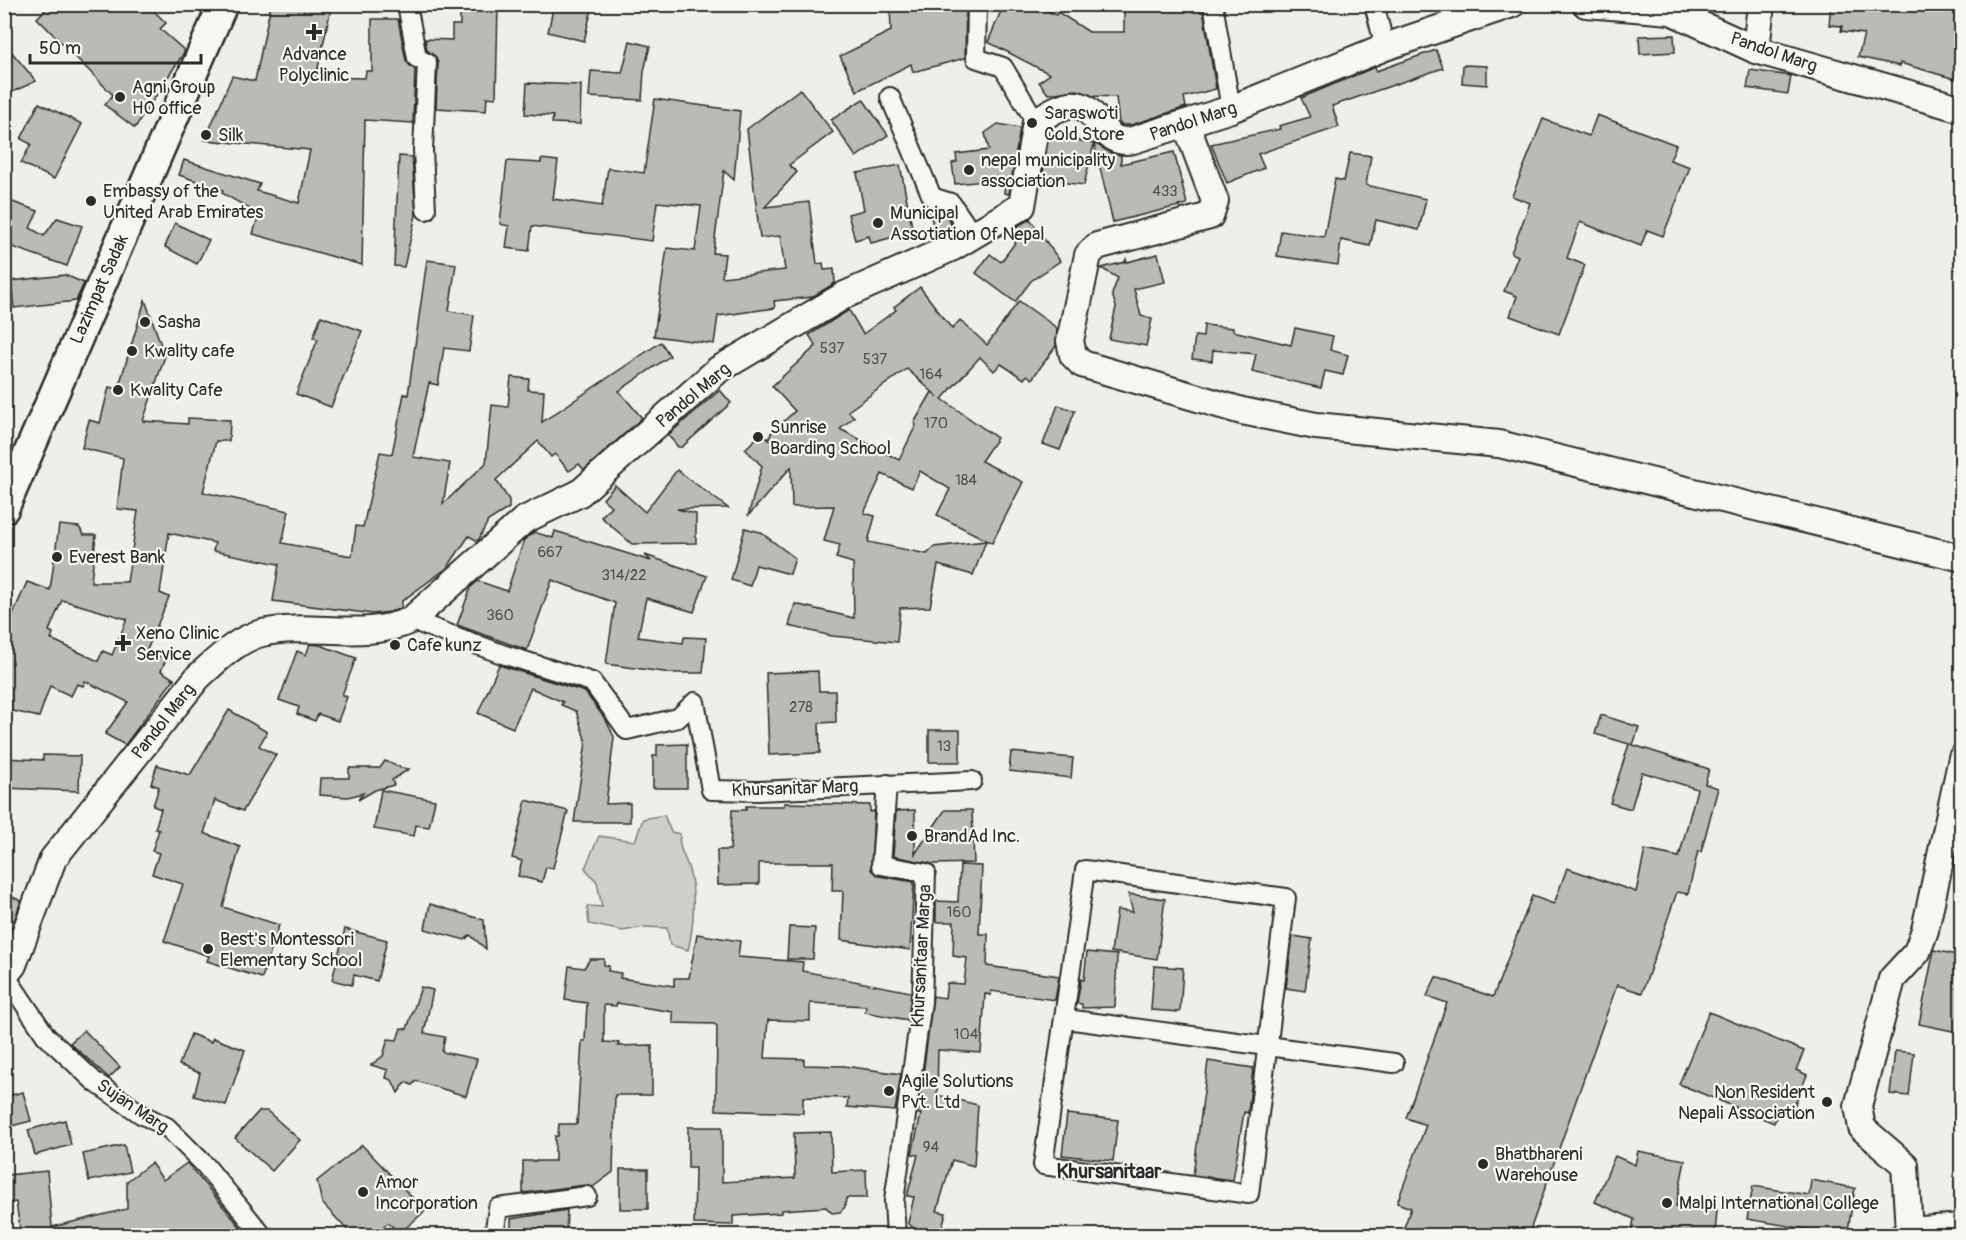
<svg xmlns="http://www.w3.org/2000/svg" width="1966" height="1240" font-family="Pangolin,sans-serif">
<rect width="100%" height="100%" fill="#eeeeea"/>
<filter id="ink" filterUnits="userSpaceOnUse"><feTurbulence type="fractalNoise" baseFrequency=".0167" numOctaves="2"/><feDisplacementMap in="SourceGraphic" scale="12" xChannelSelector="R" yChannelSelector="G"/><feConvolveMatrix kernelMatrix="1 2 1 2 8 2 1 2 1" color-interpolation-filters="sRGB"/></filter>
<g filter="url(#ink)">
<path fill="#cececa" stroke="#7c7c7a" stroke-width="1.5" d="M664 815 671 832 680 834C677 847 686 858 689 870 696 894 694 926 688 950L670 945 667 928 644 927 623 931 589 924 587 906 602 907 597 882 585 868 599 836 635 841 643 819Z"/>
<g fill="#babab7" stroke="#2b2b2b" stroke-width="1.5" fill-rule="evenodd">
<path d="M51 4H147L166 23 160 29 185 51 135 128 105 105 113 95 37 18Z"/>
<path d="M271 4H332L316 77 365 78 366 71H372V19H398L406 61 415 70 413 123 365 120 362 265 253 234 259 214 222 193 223 190 179 175 184 160 260 184 257 191 299 203 310 150 205 140 232 76 255 81Z"/>
<path d="M460 4H498L496 98 487 97 486 111 436 108 438 63 436 57 427 50 425 39 452 40V25H460Z"/>
<path d="M554 4H593L584 41 548 32Z"/>
<path d="M890 4H966L965 58 913 72 911 64 857 91 840 56 891 31Z"/>
<path d="M1004 4H1034L1056 15 1058 12 1089 32H1124V4H1202L1216 89 1184 97 1186 107 1131 125H1123L1119 123 1116 97 1093 96 1077 90 1048 94 1039 82 1050 74 988 42Z"/>
<path d="M1831 4H1962V58L1955 79 1900 63V66L1858 57 1864 34 1841 31 1842 26 1829 25Z"/>
<path d="M1674 35 1675 52 1640 54 1639 36Z"/>
<path d="M630 41 650 46 644 71 642 100 589 97 591 71 622 73Z"/>
<path d="M4 43 36 81 4 96Z"/>
<path d="M1436 50 1443 68 1332 106 1339 127 1258 154 1264 168 1227 183 1211 144 1280 129 1279 126 1310 117 1301 98 1375 67 1376 71Z"/>
<path d="M1463 65 1487 66V85L1462 83Z"/>
<path d="M1750 70 1791 76 1788 94 1747 88Z"/>
<path d="M527 83 581 85 580 124 552 123 553 116 525 114Z"/>
<path d="M800 89 833 132 789 165 797 172 765 207 809 202 817 264 823 263 824 270 834 269 835 283 812 297 774 301 775 308 718 316 714 344 654 336 667 248 695 251 701 206 657 202 652 241 532 226 529 251 506 248 509 226 500 224 507 161 541 163V159L558 161 553 199 602 206 608 168 644 173 655 99 740 111 734 180 724 171 713 253 725 254 722 277 785 270 780 236 760 238 747 129Z"/>
<path d="M863 99 888 135 856 157 831 120Z"/>
<path d="M39 103 82 124 54 179 21 163 31 144 21 139Z"/>
<path d="M1597 115 1676 145 1670 160 1690 167 1663 236 1647 230 1641 246 1580 222 1567 258 1585 265 1559 334 1510 316 1517 296 1504 291 1518 256 1511 253 1530 203 1512 196 1543 119 1589 136Z"/>
<path d="M998 124 1020 128 1009 194 1004 193 1005 179 955 184 952 163 957 162 956 154 989 150 985 133Z"/>
<path d="M1049 134 1094 144 1084 185 1042 180Z"/>
<path d="M1094 143 1111 153 1121 155V164L1174 152 1187 204 1113 222Z"/>
<path d="M1350 153 1371 156 1366 185 1426 199 1419 230 1376 220 1370 246 1341 240 1338 265 1277 256 1281 231 1324 237 1335 179 1344 181Z"/>
<path d="M399 156 412 157 416 215 404 267 394 266Z"/>
<path d="M900 165 913 232 871 243 869 236 855 240 848 214 864 210 857 173Z"/>
<path d="M4 199 38 211 30 228 44 236 57 218 82 226 67 266 4 244Z"/>
<path d="M936 210 944 213 951 223 947 233 938 237 929 213Z"/>
<path d="M1030 219 1060 261 1031 281 1015 302 976 273 990 254 1001 262 1020 236 1014 228Z"/>
<path d="M175 223 209 240 197 264 165 247Z"/>
<path d="M1158 254 1165 282 1134 289 1141 316 1152 319 1146 346 1109 339 1116 307 1112 294 1118 278 1101 268 1125 262 1126 259 1127 262Z"/>
<path d="M427 260 456 264 449 311 474 315 469 351 444 348 438 385 429 383 413 457 450 463 443 504 486 463 492 405 508 407 511 377 529 379 528 390 544 391 542 422 661 342 670 356 619 391 642 418 584 470 579 464 569 471 555 454 551 457 538 441 496 480 509 500V508L488 521 478 541 469 536 447 568 402 601 401 608 390 612 373 614 273 601 279 564 213 551 215 543 169 533 160 593 169 597 147 650 166 659 161 671 174 679 125 745 105 734 128 702 85 681 83 686 77 684 71 696 50 686 39 717 4 709V635L27 582 50 590 59 525 79 527 84 535H96L91 582H127L138 511 117 509 123 458 82 448 89 420 100 423 109 387 118 389 145 300 165 356 143 421 188 424V418L230 420 229 441H216L203 492 289 511 282 543 352 556 356 526 363 527 380 452 392 454 404 394 408 395ZM62 600 127 619 112 655 103 651 98 661 51 639 53 633 49 631Z"/>
<path d="M65 275 84 283 76 301 14 308 11 281Z"/>
<path d="M920 287 952 329 960 320 987 345 1019 301 1057 328 1056 346 1032 379 1027 375 1024 379 1001 364 994 371 980 357 942 399 997 438 981 461 1023 482 992 543 937 515 950 489 920 471 912 488 882 474 864 513 875 516 868 542 927 554 934 547 986 541 973 575 938 565 930 607 900 608 897 642 832 636 789 626 795 604 854 618 853 563 836 558 840 545 824 541 834 506 792 507 791 467 748 516 762 466 745 449 762 433 769 440 771 433 795 411 772 386 816 346 809 335 849 310 863 334 896 310 894 307ZM907 369 938 397 932 392 914 423 916 425 899 460 840 429 854 417 848 411Z"/>
<path d="M321 316 362 331 331 407 296 394 318 339 313 338Z"/>
<path d="M1204 325 1233 328V331L1291 345 1295 328 1333 336 1330 350 1348 355 1343 375 1325 371 1321 388 1252 372 1256 354 1213 350 1212 361 1192 359 1195 336 1203 337Z"/>
<path d="M720 390 731 403 682 447H678L668 435Z"/>
<path d="M1058 405 1075 411 1060 450 1043 444Z"/>
<path d="M677 470 728 508 677 509 696 514V543L632 544 601 517 611 506 603 499 615 485 645 512Z"/>
<path d="M745 528 760 532 795 558 790 574 756 565 750 586 731 580Z"/>
<path d="M555 531 651 561 645 555 707 576 694 612 646 598 638 637 683 643 684 637 706 638 703 673H671L606 664 615 603 552 580 527 650 457 625 471 587 478 581 507 591 524 540 534 532 553 538Z"/>
<path d="M310 644 320 645 356 658 342 695 347 697 338 721 318 714 315 721 297 714 299 707 279 700 297 651 306 655Z"/>
<path d="M499 665 585 692 606 720 614 737 606 804 630 803V822H574L586 742 576 711 561 705 563 702 531 688 513 728 478 713Z"/>
<path d="M818 671 819 691H835L836 722 819 723 820 753 769 755 766 673Z"/>
<path d="M229 710 267 732 259 746 276 755 243 811 215 800 204 833 240 847 223 907 279 925 262 978 207 961 209 956 164 941 183 884 152 874 159 853 152 851 159 830 155 829 161 809 153 806 159 787 151 784 157 765 190 775Z"/>
<path d="M1601 715 1639 727 1633 745 1630 744 1709 769 1705 784 1718 788 1701 852 1698 851 1688 894 1677 892 1642 993 1617 985 1528 1236H1401L1411 1208 1397 1203 1426 1125 1406 1118 1447 1003 1427 996 1436 977 1493 997 1532 896 1554 904 1567 868 1636 892 1645 850 1679 857 1697 789 1642 772 1631 809 1610 803 1629 744 1595 734Z"/>
<rect x="929" y="730" width="31" height="32"/>
<path d="M687 744V788H653V756H657V745Z"/>
<path d="M1011 752 1073 758 1071 778 1009 771Z"/>
<path d="M43 755 80 756 79 791 4 788V758L43 760Z"/>
<path d="M385 761 402 768 409 769 392 780 394 785 375 790 358 800 363 793 348 797 319 795 320 778H349V768H380Z"/>
<path d="M381 790 435 800 429 827 416 825 414 836 374 829Z"/>
<path d="M526 800 568 811 553 868 546 867 542 882 518 876 522 861 512 858Z"/>
<path d="M784 803 870 805V812L874 811 871 870 879 876 914 882 910 950 841 940 843 891H832L833 863H759V884L718 885 717 850H730L732 810H746V806H784Z"/>
<path d="M915 810V854L945 810H972L974 863 933 864 893 856 896 811Z"/>
<path d="M960 865 982 866 979 934H988L987 966 1059 976 1055 1000 991 991V995L985 994 981 1053 938 1050 937 1095 978 1105 974 1166 952 1160 937 1211 946 1213 940 1236H922L908 1223 914 1197 907 1196 918 1155 912 1154 921 1114H918L933 996 945 998 947 983 964 984 967 958 953 956 954 922H936V901L958 902Z"/>
<path d="M4 893 21 901 14 921 4 916Z"/>
<path d="M1128 894 1165 899 1157 959 1111 952 1117 910 1133 912Z"/>
<path d="M430 904 484 920 486 949 470 935 465 940 425 929Z"/>
<path d="M789 927 815 928 813 959H787Z"/>
<path d="M345 929 387 940 377 981 354 975 352 985 332 980Z"/>
<path d="M697 934 740 941 738 957 803 962 802 971 911 992 908 1020 865 1012 866 1006 810 1003V1021L768 1020 765 1058 804 1059V1065L844 1066 901 1074 895 1111 847 1107 848 1098 803 1097V1113L716 1110 717 1026 714 1024 673 1023V1012L617 1003 616 1006 604 1005V1042L619 1043 618 1046 652 1045V1095H615L613 1172 593 1187 585 1185 523 1193V1161H555V1136H558L559 1124H577L582 1041H585L587 1003 565 1000 569 966 584 968 590 959H604V965L609 966 608 971 621 973 620 978 674 986V978H689Z"/>
<path d="M1293 936 1312 939 1305 991 1286 988Z"/>
<path d="M1934 950 1962 956V1033L1919 1024Z"/>
<path d="M1087 952 1117 955 1115 1007 1082 1008V1004L1077 1003 1081 979 1084 980Z"/>
<path d="M1154 966 1183 968 1180 1012 1151 1010Z"/>
<path d="M421 987 433 990 424 1033 445 1037 442 1052 477 1059 466 1096 416 1081 412 1085 406 1082 398 1093 392 1080 386 1078 388 1070 371 1065 383 1056 388 1039 397 1040 401 1028 407 1029Z"/>
<path d="M1709 1012 1804 1051 1796 1070 1807 1075 1792 1112 1780 1107 1774 1123 1679 1084Z"/>
<path d="M84 1030 120 1067 109 1078 70 1043Z"/>
<path d="M191 1034 211 1042 213 1038 245 1050 226 1105 194 1096 200 1073 179 1065Z"/>
<path d="M1895 1051 1914 1053 1909 1096 1890 1094Z"/>
<path d="M1208 1061 1253 1068 1248 1113 1244 1112 1233 1180 1193 1175Z"/>
<path d="M23 1092 31 1121 4 1128V1097Z"/>
<path d="M259 1111H267L300 1140 272 1171 235 1138Z"/>
<path d="M1067 1114 1118 1120 1113 1161 1062 1155Z"/>
<path d="M65 1120 71 1145 35 1155 28 1130Z"/>
<path d="M688 1127H722V1182L795 1178 794 1133 831 1132 832 1172 866 1170 867 1198H846L845 1207 840 1212 832 1213 826 1207 781 1210V1213L733 1216V1225L694 1224 695 1168H688Z"/>
<path d="M124 1145 130 1172 89 1181 83 1154Z"/>
<path d="M362 1145 425 1211 400 1233 388 1223 370 1236H353L322 1203 317 1181Z"/>
<path d="M1638 1151 1685 1160 1676 1206 1717 1210 1715 1235 1653 1229 1652 1236H1631L1634 1219 1595 1202 1615 1156 1635 1165Z"/>
<path d="M151 1163 163 1180 187 1163 248 1236H21L16 1202 9 1203 6 1175 47 1171 52 1227 127 1209V1181Z"/>
<rect x="620" y="1169" width="28" height="40"/>
<path d="M1811 1180 1855 1188 1847 1236 1747 1219 1753 1186 1809 1195Z"/>
<path d="M567 1210 566 1236H511V1219Z"/>
</g>
<g fill="none" stroke-linecap="round" stroke-linejoin="round">
<defs>
<g id="street">
<path d="M407 4 417 58 427 63 423 150 426 210"/>
<path d="M977 4 976 58 1003 67 1036 122"/>
<path d="M1213 4 1231 109"/>
<path d="M1374 4 1385 47"/>
<path d="M890 97 932 197 951 203 964 222 953 247"/>
<path d="M411 620 502 654 592 682 627 730 678 718 695 702 711 790 758 791 972 781"/>
<path d="M887 784 881 865 926 873 922 1002 894 1201 896 1236"/>
<path d="M1085 870 1286 898 1249 1194 1043 1165Z"/>
<path d="M5 975 46 1036 95 1082 141 1114 167 1127 205 1165 263 1236"/>
<path d="M1066 1019 1394 1063"/>
<path d="M494 1236 498 1208 587 1196"/>
</g>
<g id="secondary">
<path d="M1586 4 1671 11 1756 50 1962 109"/>
<path d="M1756 50 1761 4"/>
<path d="M1186 124 1215 201 1210 216 1097 246 1088 255 1070 341 1073 355 1082 364 1242 411 1316 426 1499 444 1962 558"/>
<path d="M4 976 13 965 53 859 198 677C216 661 237 639 262 633 310 622 366 641 411 620L524 520 580 493 718 370 845 295 953 247 1022 206 1036 122C1104 71 1088 150 1133 140L1231 109 1385 47 1512 4"/>
<path d="M1909 1231 1905 1165 1862 1128 1858 1106 1892 979 1917 952 1925 930 1962 758"/>
<path d="M1903 1236 1909 1231 1962 1227"/>
</g>
<path id="primary" d="M4 509 223 4"/>
</defs>
<use href="#street" stroke="#2b2b2b" stroke-width="22"/>
<use href="#secondary" stroke="#2b2b2b" stroke-width="30"/>
<use href="#primary" stroke="#2b2b2b" stroke-width="33"/>
<use href="#street" stroke="#f6f6f2" stroke-width="18"/>
<use href="#secondary" stroke="#f6f6f2" stroke-width="26"/>
<use href="#primary" stroke="#f6f6f2" stroke-width="28"/>
</g>
</g>
<g fill="#2b2b2b" stroke="#f6f6f2" stroke-width="2">
<path d="M311 23h6v6h6v6h-6v6h-6v-6h-6v-6h6z"/>
<circle cx="120" cy="97" r="6"/>
<circle cx="1032" cy="123" r="6"/>
<circle cx="206" cy="135" r="6"/>
<circle cx="969" cy="170" r="6"/>
<circle cx="91" cy="201" r="6"/>
<circle cx="878" cy="223" r="6"/>
<circle cx="145" cy="322" r="6"/>
<circle cx="132" cy="351" r="6"/>
<circle cx="118" cy="390" r="6"/>
<circle cx="758" cy="437" r="6"/>
<circle cx="57" cy="557" r="6"/>
<path d="M120 634h6v6h6v6h-6v6h-6v-6h-6v-6h6z"/>
<circle cx="395" cy="645" r="6"/>
<circle cx="912" cy="836" r="6"/>
<circle cx="208" cy="949" r="6"/>
<circle cx="889" cy="1091" r="6"/>
<circle cx="1827" cy="1102" r="6"/>
<circle cx="1483" cy="1164" r="6"/>
<circle cx="363" cy="1192" r="6"/>
<circle cx="1667" cy="1203" r="6"/>
</g>
<g text-anchor="middle" stroke-width="4.5" stroke-linejoin="round" paint-order="stroke">
<g font-size="15" fill="#4f4f4e">
<text x="1165" y="196">433</text>
<text x="832" y="353">537</text>
<text x="875" y="364">537</text>
<text x="931" y="379">164</text>
<text x="936" y="428">170</text>
<text x="966" y="485">184</text>
<text x="550" y="557">667</text>
<text x="624" y="580">314/22</text>
<text x="500" y="620">360</text>
<text x="801" y="712">278</text>
<text x="944" y="751">13</text>
<text x="959" y="917">160</text>
<text x="966" y="1039">104</text>
<text x="931" y="1152">94</text>
</g>
<g font-size="18" fill="#2b2b2b" stroke="#f6f6f2">
<text transform="translate(1774 52) rotate(19)" y="6">Pandol Marg</text>
<text transform="translate(1193 121) rotate(-18)" y="6">Pandol Marg</text>
<text transform="translate(99 289) rotate(-66)" y="6">Lazimpat Sadak</text>
<text transform="translate(693 395) rotate(-40)" y="6">Pandol Marg</text>
<text transform="translate(163 721) rotate(-52)" y="6">Pandol Marg</text>
<text transform="translate(795 788) rotate(-2)" y="6">Khursanitar Marg</text>
<text transform="translate(921 956) rotate(-87)" y="6">Khursanitaar Marga</text>
<text transform="translate(133 1106) rotate(34)" y="6">Sujan Marg</text>
</g>
<g font-size="18" fill="#2b2b2b" stroke="#f6f6f2" text-anchor="start">
<text x="314" y="60" text-anchor="middle">Advance<tspan x="314" dy="21">Polyclinic</tspan></text>
<text x="132" y="93">Agni Group<tspan x="132" dy="21">HO office</tspan></text>
<text x="1044" y="119">Saraswoti<tspan x="1044" dy="21">Cold Store</tspan></text>
<text x="218" y="141">Silk</text>
<text x="981" y="166">nepal municipality<tspan x="981" dy="21">association</tspan></text>
<text x="103" y="197">Embassy of the<tspan x="103" dy="21">United Arab Emirates</tspan></text>
<text x="890" y="219">Municipal<tspan x="890" dy="21">Assotiation Of Nepal</tspan></text>
<text x="157" y="328">Sasha</text>
<text x="144" y="357">Kwality cafe</text>
<text x="130" y="396">Kwality Cafe</text>
<text x="770" y="433">Sunrise<tspan x="770" dy="21">Boarding School</tspan></text>
<text x="69" y="563">Everest Bank</text>
<text x="136" y="639">Xeno Clinic<tspan x="136" dy="21">Service</tspan></text>
<text x="407" y="651">Cafe kunz</text>
<text x="924" y="842">BrandAd Inc.</text>
<text x="220" y="945">Best's Montessori<tspan x="220" dy="21">Elementary School</tspan></text>
<text x="901" y="1087">Agile Solutions<tspan x="901" dy="21">Pvt. Ltd</tspan></text>
<text x="1815" y="1098" text-anchor="end">Non Resident<tspan x="1815" dy="21">Nepali Association</tspan></text>
<text x="1495" y="1160">Bhatbhareni<tspan x="1495" dy="21">Warehouse</tspan></text>
<text x="375" y="1188">Amor<tspan x="375" dy="21">Incorporation</tspan></text>
<text x="1679" y="1209">Malpi International College</text>
</g>
<g font-size="20" font-weight="bold" fill="#2b2b2b" stroke="#f6f6f2">
<text x="1109" y="1178">Khursanitaar</text>
</g>
</g>
<rect width="1966" height="1240" fill="none" stroke="#f6f6f2" stroke-width="24"/>
<rect x="12" y="12" width="1942" height="1216" fill="none" stroke="#2b2b2b" stroke-width="2" filter="url(#ink)"/>
<path d="M30 54v9h171v-9" fill="none" stroke="#2b2b2b" stroke-width="3"/>
<text x="39" y="54" font-size="18" fill="#2b2b2b" stroke="#f6f6f2" stroke-width="4.5" paint-order="stroke">50 m</text>
</svg>
